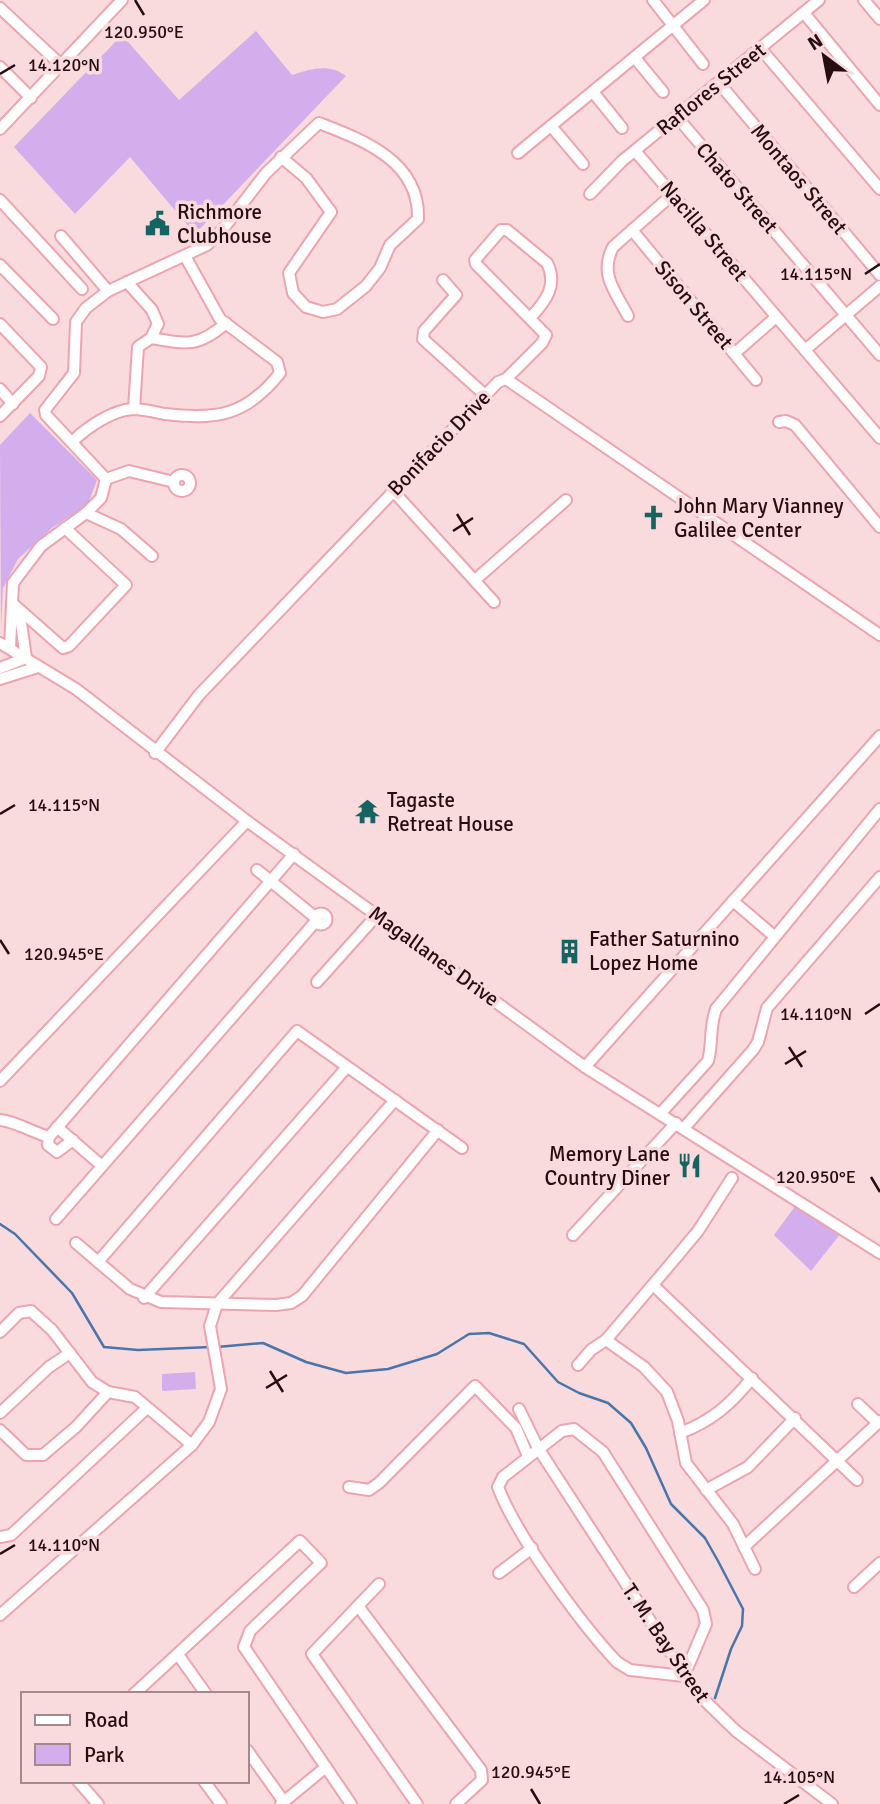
<svg xmlns="http://www.w3.org/2000/svg" width="880" height="1804" font-family="Signika,sans-serif">
<rect width="100%" height="100%" fill="#f9dadd"/>
<g fill="#d2aeed">
<path d="M256 31 292 75C311 69 329 63 346 76L195 234 130 157 75 214 14 147 122 35 179 100Z"/>
<path d="M30 413 97 480 88 504 52 528 18 559 3 588 1 627 0 445Z"/>
<path d="M796 1205 841 1233 811 1271 774 1235Z"/>
<path d="M195 1372 196 1389 162 1391V1374Z"/>
</g>
<g fill="none" stroke-linecap="round" stroke-linejoin="round">
<g stroke="#4975ab" stroke-width="2.5">
<path d="M0 1224 15 1234 72 1293 104 1347 138 1350 211 1347"/>
<path d="M217 1347 263 1343 306 1362 346 1373 388 1369 437 1354 469 1334 489 1333 524 1344 558 1382 579 1393 608 1403 631 1423 646 1448 671 1504 705 1538 718 1561 743 1609 742 1626 731 1649 715 1698"/>
</g>
<defs>
<g id="minor">
<path d="M653 0 703 64"/>
<path d="M864 0 880 19"/>
<path d="M0 8 61 65"/>
<path d="M804 13 880 105"/>
<path d="M761 49 880 189"/>
<path d="M635 58 663 92"/>
<path d="M0 67 31 98"/>
<path d="M719 83 880 275"/>
<path d="M593 92 622 128"/>
<path d="M677 117 880 355"/>
<path d="M551 126 583 164"/>
<path d="M0 129 122 0"/>
<path d="M636 152 880 438"/>
<path d="M518 153 704 0"/>
<path d="M590 194 622 161 819 0"/>
<path d="M0 200 82 289"/>
<path d="M632 230 756 380"/>
<path d="M61 236 108 291"/>
<path d="M0 265 53 319"/>
<path d="M443 280 456 295 424 331 423 339 485 395"/>
<path d="M127 282 152 310 158 324 151 338 138 347 134 409"/>
<path d="M628 316C615 291 599 274 613 247L673 194"/>
<path d="M0 324 41 367 39 376 0 416"/>
<path d="M151 338C185 344 198 348 226 323"/>
<path d="M805 350 880 286"/>
<path d="M735 353 776 317"/>
<path d="M506 379 542 343 546 335 476 264 475 260 501 230H507L547 263C558 285 546 301 531 317"/>
<path d="M0 389 13 404"/>
<path d="M779 422 786 421 795 425 880 527"/>
<path d="M72 442C86 428 112 410 133 409 143 409 155 412 165 414 217 420 246 416 280 373L277 362 220 319 185 256"/>
<circle cx="182" cy="483" r="8"/>
<path d="M106 479 129 471 174 482"/>
<path d="M393 491 494 602"/>
<path d="M86 513 121 529 152 556"/>
<path d="M475 580 566 500"/>
<path d="M12 603 63 648 69 646 126 585 65 528"/>
<path d="M0 643 76 689 247 821 585 1067 880 1253"/>
<path d="M10 648 13 583 41 546 86 513 101 498 106 479 46 415 45 410 74 373 76 322 86 308 108 291 207 245 223 229 266 173 319 123C363 140 420 161 418 219L390 245 380 268 366 286 337 309 323 312 306 307 293 293 289 273 331 212 306 178 281 157"/>
<path d="M0 668 26 658 21 623 13 611"/>
<path d="M0 679 38 667"/>
<path d="M155 753 199 695 498 382 506 379 880 635"/>
<path d="M257 870 316 918"/>
<path d="M733 901 774 936"/>
<circle cx="321" cy="919" r="5.5"/>
<path d="M317 982 377 915"/>
<path d="M585 1067 880 736"/>
<path d="M0 1081 247 821"/>
<path d="M660 1114 708 1061C713 1043 709 1028 716 1009L880 809"/>
<path d="M0 1120C17 1122 32 1132 49 1137L294 854"/>
<path d="M57 1127 101 1165"/>
<path d="M684 1128 753 1050 758 1042 767 1008 880 877"/>
<path d="M49 1137 48 1145 57 1152 73 1140"/>
<path d="M56 1219 316 921"/>
<path d="M573 1235 676 1123"/>
<path d="M76 1243 130 1289 161 1302 276 1305 291 1303 302 1296 438 1130"/>
<path d="M98 1262 297 1031 462 1148"/>
<path d="M653 1285 857 1480"/>
<path d="M144 1298 347 1067"/>
<path d="M0 1332 19 1313 31 1311 52 1330 92 1382 108 1392 135 1397 192 1445"/>
<path d="M606 1340 644 1367 667 1392 678 1421 686 1463 733 1524 755 1569"/>
<path d="M578 1365 591 1350 606 1340 673 1261 698 1231 732 1178"/>
<path d="M858 1404 878 1423"/>
<path d="M519 1409 538 1448 697 1693 736 1731 832 1804"/>
<path d="M0 1413 49 1367 70 1353"/>
<path d="M574 1429 603 1452 703 1610 706 1624 684 1676 630 1670 617 1662C581 1624 516 1535 498 1487L503 1477 562 1431Z"/>
<path d="M0 1430 26 1455H43L76 1427 108 1392"/>
<path d="M680 1433C712 1421 731 1404 752 1378"/>
<path d="M349 1487 369 1490 379 1483 475 1386 516 1428 528 1456"/>
<path d="M706 1490 748 1467 795 1418"/>
<path d="M0 1537 11 1535 147 1408"/>
<path d="M744 1547 880 1421"/>
<path d="M499 1573 532 1548"/>
<path d="M379 1584 312 1654 417 1804"/>
<path d="M854 1587 880 1563"/>
<path d="M358 1606 481 1770 482 1780 456 1804"/>
<path d="M0 1615 192 1445 209 1422 221 1389 210 1326 217 1304 395 1100"/>
<path d="M179 1656 206 1694"/>
<path d="M134 1694 300 1541 321 1563 250 1631 244 1647 351 1804"/>
<path d="M247 1750 284 1802"/>
<path d="M78 1781 98 1804"/>
<path d="M204 1781 221 1804"/>
<path d="M281 1804 326 1767"/>
</g>
</defs>
<use href="#minor" stroke="#eda4ae" stroke-width="14"/>
<use href="#minor" stroke="#fff" stroke-width="10"/>
</g>
<path fill="none" stroke="#270d12" stroke-width="2.5" d="M135 0 144 15M0 74 15 65M865 274 880 264M457 514 470 535M453 531 473 518M0 814 15 805M0 940 9 954M865 1014 880 1004M789 1047 802 1067M785 1064 806 1051M871 1177 880 1192M270 1371 283 1392M266 1388 287 1375M0 1554 15 1545M531 1789 540 1804M784 1804 799 1795"/>
<defs>
<symbol id="civic-bare" viewBox="-9 -9 18 18"><path d="M-.6-6.5H3V-4.5H.6V-3L4-1V1h2V6H-6V1h2V-1L-.6-3ZM-1.2 2.5V6h2.4V2.5Z" fill="#166461" stroke="#f9dadd" stroke-width="2.5" paint-order="stroke"/></symbol>
<symbol id="church-bare" viewBox="-9 -9 18 18"><path d="M-1.2-6h2.4v3.5h3.3v2.4h-3.3V6h-2.4V-.1h-3.3v-2.4h3.3Z" fill="#166461" stroke="#f9dadd" stroke-width="2.5" paint-order="stroke"/></symbol>
<symbol id="temple-bare" viewBox="-9 -9 18 18"><path d="M0-6L5-2H3V0L6.5 2.5H4V6H1.5V3h-3V6H-4V2.5H-6.5L-3 0V-2H-5Z" fill="#166461" stroke="#f9dadd" stroke-width="2.5" paint-order="stroke"/></symbol>
<symbol id="building-bare" viewBox="-9 -9 18 18"><path d="M-4-6H4V6H1V3H-1V6H-4ZM-2.5-4.3h1.7v1.8h-1.7ZM.8-4.3h1.7v1.8H.8ZM-2.5-1h1.7V.8h-1.7ZM.8-1h1.7V.8H.8Z" fill="#166461" stroke="#f9dadd" stroke-width="2.5" paint-order="stroke"/></symbol>
<symbol id="restaurant-bare" viewBox="-9 -9 18 18"><path d="M-5-6h1v4h1v-4h1v4h1v-4h1v5L-1.5 .5V6h-2V.5L-5-1ZM5-6V6H3V1.5H1.5Q1.5-4 5-6Z" fill="#166461" stroke="#f9dadd" stroke-width="2.5" paint-order="stroke"/></symbol>
</defs>
<g fill-rule="evenodd">
<use href="#civic-bare" x="140" y="206" width="35" height="35"/>
<use href="#church-bare" x="636" y="500" width="35" height="35"/>
<use href="#temple-bare" x="350" y="794" width="35" height="35"/>
<use href="#building-bare" x="552" y="934" width="35" height="35"/>
<use href="#restaurant-bare" x="672" y="1148" width="35" height="35"/>
</g>
<g text-anchor="middle" stroke-width="7" stroke-linejoin="round" paint-order="stroke">
<g font-size="21" fill="#270d12" stroke="#f9dadd">
<text transform="translate(711 89) rotate(-39)" y="7">Raflores Street</text>
<text transform="translate(799 179) rotate(50)" y="7">Montaos Street</text>
<text transform="translate(737 188) rotate(49)" y="7">Chato Street</text>
<text transform="translate(704 231) rotate(50)" y="7">Nacilla Street</text>
<text transform="translate(694 305) rotate(50)" y="7">Sison Street</text>
<text transform="translate(439 443) rotate(-46)" y="7">Bonifacio Drive</text>
<text transform="translate(434 956) rotate(36)" y="7">Magallanes Drive</text>
<text transform="translate(666 1643) rotate(56)" y="7">T. M. Bay Street</text>
</g>
<g font-size="21" fill="#270d12" stroke="#f9dadd" text-anchor="start">
<text x="177" y="219">Richmore<tspan x="177" dy="24">Clubhouse</tspan></text>
<text x="674" y="513">John Mary Vianney<tspan x="674" dy="24">Galilee Center</tspan></text>
<text x="387" y="807">Tagaste<tspan x="387" dy="24">Retreat House</tspan></text>
<text x="589" y="946">Father Saturnino<tspan x="589" dy="24">Lopez Home</tspan></text>
<text x="670" y="1161" text-anchor="end">Memory Lane<tspan x="670" dy="24">Country Diner</tspan></text>
</g>
</g>
<g font-size="18" text-anchor="middle" fill="#270d12" stroke="#f9dadd" stroke-width="7" stroke-linejoin="round" paint-order="stroke">
<text x="144" y="38">120.950°E</text>
<text x="64" y="71">14.120°N</text>
<text x="816" y="280">14.115°N</text>
<text x="64" y="811">14.115°N</text>
<text x="64" y="960">120.945°E</text>
<text x="816" y="1020">14.110°N</text>
<text x="816" y="1183">120.950°E</text>
<text x="64" y="1551">14.110°N</text>
<text x="531" y="1778">120.945°E</text>
<text x="799" y="1783">14.105°N</text>
</g>
<rect x="21" y="1692" width="228" height="91" fill="#f9dadd" stroke="#a5888c" stroke-width="2"/>
<rect x="35" y="1715" width="35" height="10" fill="#ffffff" stroke="#a5888c" stroke-width="2"/>
<text x="84" y="1727" font-size="21" fill="#270d12">Road</text>
<rect x="35" y="1744" width="35" height="21" fill="#d2aeed" stroke="#a5888c" stroke-width="2"/>
<text x="84" y="1762" font-size="21" fill="#270d12">Park</text>
<g transform="translate(824 56) rotate(328)" stroke="#f9dadd" stroke-width="5" paint-order="stroke">
<path d="M0-5L12 26L0 18L-12 26Z" fill="#270d12"/>
<text y="-10" font-size="19" font-weight="bold" text-anchor="middle" fill="#270d12">N</text>
</g>
</svg>
